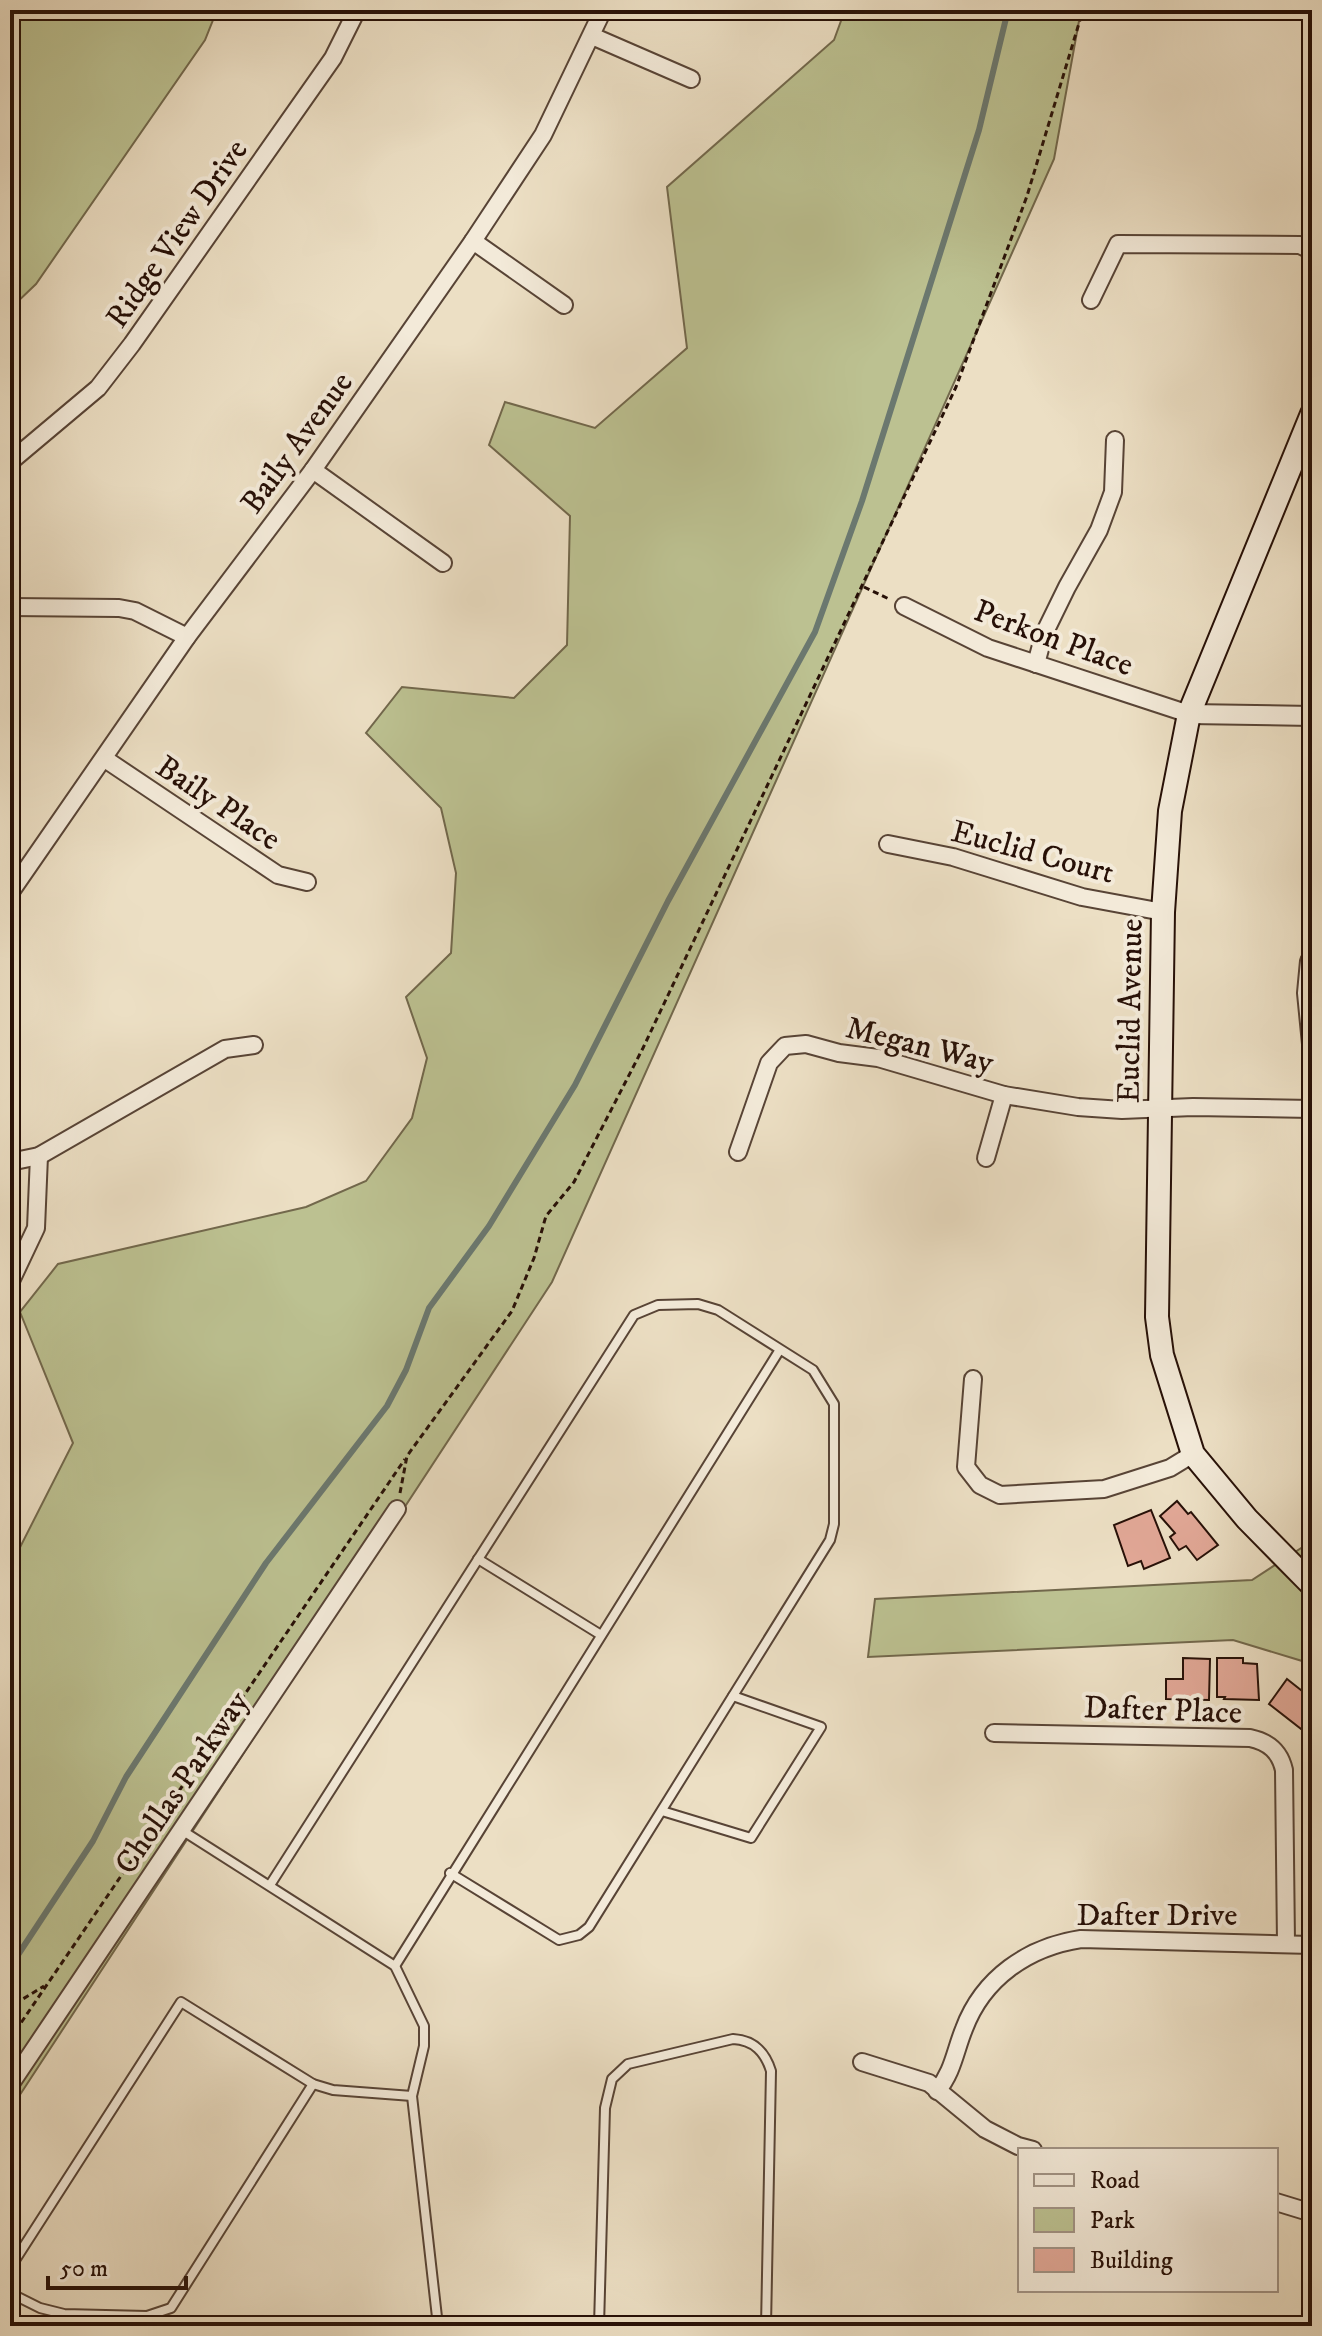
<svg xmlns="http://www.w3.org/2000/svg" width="1322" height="2336" font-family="'IM FELL DW Pica',serif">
<rect width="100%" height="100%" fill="#ecdfc4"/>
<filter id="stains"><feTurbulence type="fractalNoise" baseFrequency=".0025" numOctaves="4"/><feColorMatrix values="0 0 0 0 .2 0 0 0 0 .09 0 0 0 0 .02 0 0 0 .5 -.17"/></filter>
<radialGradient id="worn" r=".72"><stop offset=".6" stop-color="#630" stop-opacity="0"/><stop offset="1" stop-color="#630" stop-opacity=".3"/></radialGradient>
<g fill="#bcc191" stroke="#72684c" stroke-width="2">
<path d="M10 10H217L205 40 36 284 10 309Z"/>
<path d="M845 10H1081L1054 159 552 1282 10 2110V1567L73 1443 20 1312 58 1264 306 1207 366 1181 412 1118 427 1058 406 997 451 953 456 873 441 808 366 733 402 687 514 698 567 645 570 516 489 445 505 402 595 428 687 348 667 187 834 40Z"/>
<path d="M1312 1541V1672L1302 1661 1233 1640 868 1657 875 1599 1252 1580Z"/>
</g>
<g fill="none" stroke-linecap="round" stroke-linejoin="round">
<path stroke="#6b786f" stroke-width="6" d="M10 1967 93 1841 126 1777 266 1563 387 1406 406 1370 429 1308 489 1226 575 1085 668 901 815 632 862 501 979 130 1008 10"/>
</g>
<g fill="#e1a796" stroke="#271007" stroke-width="2">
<path d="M1177 1501 1188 1514 1191 1512 1218 1545 1197 1560 1186 1546 1179 1550 1170 1537 1175 1533 1160 1516Z"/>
<path d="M1151 1510 1170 1558 1144 1569 1141 1561 1128 1566 1114 1525Z"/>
<path d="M1183 1658 1210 1659 1209 1700 1166 1699V1679H1183Z"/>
<path d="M1217 1658H1243V1663L1257 1664 1259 1700 1224 1699 1225 1697H1217Z"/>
<path d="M1287 1679 1306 1694 1312 1686V1722L1305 1732 1269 1704Z"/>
</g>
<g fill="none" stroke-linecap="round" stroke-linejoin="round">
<defs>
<g id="service">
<path d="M478 1559 601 1635"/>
<path d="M662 1811 751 1838 821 1727 733 1696"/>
<path d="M183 1831 395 1966 424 2026V2046L412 2096 438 2326"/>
<path d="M270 1885 634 1315 658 1305 698 1304 718 1310 813 1370 834 1404V1524L830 1540 589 1927 579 1935 559 1940 450 1873"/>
<path d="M395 1966 779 1351"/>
<path d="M10 2268 181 2002 313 2084 333 2090 412 2096"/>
<path d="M10 2293 40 2308 64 2314 147 2316 171 2308 313 2084"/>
<path d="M599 2326 605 2108 612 2079 628 2064 733 2039C754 2040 765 2052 771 2071L766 2326"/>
</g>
<g id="minor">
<path d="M592 36 691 79"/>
<path d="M473 241 564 305"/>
<path d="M1091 300 1118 244 1300 245 1312 251"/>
<path d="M10 462 98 388 132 344 333 58 357 10"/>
<path d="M313 470 443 563"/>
<path d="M904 606 988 648 1189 714"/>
<path d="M10 607 119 608 135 611 187 637"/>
<path d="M1036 664 1044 634 1067 587 1099 530 1113 492 1115 440"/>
<path d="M105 759 278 875 307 882"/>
<path d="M888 844 953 857 1082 897 1163 912"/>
<path d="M10 893 187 637 313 470 473 241 543 135 603 10"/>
<path d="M1309 961 1306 993 1312 1054"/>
<path d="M738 1152 769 1063 785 1046 806 1044 839 1053 878 1058 1004 1095 1078 1107 1122 1110 1193 1107 1312 1109"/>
<path d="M986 1158 1004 1095"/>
<path d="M10 1162 39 1156 225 1049 254 1045"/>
<path d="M10 1283 36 1228 39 1156"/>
<path d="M973 1379 966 1467 980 1485 1000 1495 1104 1489 1170 1468 1193 1454"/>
<path d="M994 1733 1250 1738C1269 1742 1280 1752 1284 1770L1286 1943"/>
<path d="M862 2062 929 2083 985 2129 1018 2146 1033 2150"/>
<path d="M10 2085 397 1509"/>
<path d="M937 2091C953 2072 955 2051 964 2029 983 1978 1028 1947 1081 1939L1312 1945"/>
<path d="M1276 2202 1312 2213"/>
</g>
<path id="tertiary" d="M1189 714 1312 716"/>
<path id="secondary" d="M1312 414 1189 714 1170 811 1163 912 1157 1317 1162 1355 1193 1454 1247 1519 1312 1585"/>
</defs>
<use href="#service" stroke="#584436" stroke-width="12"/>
<use href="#minor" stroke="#584436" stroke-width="20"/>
<use href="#tertiary" stroke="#584436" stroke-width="22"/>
<use href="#secondary" stroke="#271007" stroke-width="26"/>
<g stroke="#271007" stroke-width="3" stroke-dasharray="6 4" stroke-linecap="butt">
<path d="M864 587 889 599"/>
<path d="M400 1493 407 1456 512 1311 534 1258 546 1216 574 1182 643 1048 956 387 1027 196 1083 10"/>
<path d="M10 2013 18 2002 44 1986"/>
<path d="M10 2039 405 1459"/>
</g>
<use href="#service" stroke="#f3ead9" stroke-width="8"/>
<use href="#minor" stroke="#f3ead9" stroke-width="16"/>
<use href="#tertiary" stroke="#f3ead9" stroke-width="18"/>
<use href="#secondary" stroke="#f3ead9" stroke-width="22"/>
</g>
<g text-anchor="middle" stroke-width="8" stroke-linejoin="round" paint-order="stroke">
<g font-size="32" fill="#271007" stroke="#f3ead9">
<text transform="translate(176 233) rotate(-55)" y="11">Ridge View Drive</text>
<text transform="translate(296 442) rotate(-54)" y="11">Baily Avenue</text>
<text transform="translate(1054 637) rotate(20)" y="11">Perkon Place</text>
<text transform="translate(219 802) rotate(34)" y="11">Baily Place</text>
<text transform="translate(1033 851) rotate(15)" y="11">Euclid Court</text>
<text transform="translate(1129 1011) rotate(-89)" y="11">Euclid Avenue</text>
<text transform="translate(920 1044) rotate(14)" y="11">Megan Way</text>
<text transform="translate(1163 1709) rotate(2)" y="11">Dafter Place</text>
<text transform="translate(181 1782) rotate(-56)" y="11">Chollas Parkway</text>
<text x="1157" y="1925">Dafter Drive</text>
</g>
</g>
<rect width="1322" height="2336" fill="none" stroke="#ecdfc4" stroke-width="40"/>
<rect x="12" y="12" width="1298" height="2312" fill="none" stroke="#271007" stroke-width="4"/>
<rect x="20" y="20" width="1282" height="2296" fill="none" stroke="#271007" stroke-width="2"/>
<rect x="1018" y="2148" width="260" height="144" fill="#f3ead9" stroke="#a19385" stroke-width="2"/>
<rect x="1034" y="2174" width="40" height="12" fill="#f3ead9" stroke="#a19385" stroke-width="2"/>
<text x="1090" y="2188" font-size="24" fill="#271007">Road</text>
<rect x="1034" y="2208" width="40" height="24" fill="#bcc191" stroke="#a19385" stroke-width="2"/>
<text x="1090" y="2228" font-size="24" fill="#271007">Park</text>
<rect x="1034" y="2248" width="40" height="24" fill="#e1a796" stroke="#a19385" stroke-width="2"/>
<text x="1090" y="2268" font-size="24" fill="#271007">Building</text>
<path d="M48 2276v12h138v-12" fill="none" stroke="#271007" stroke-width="4"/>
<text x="60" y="2276" font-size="24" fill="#271007" stroke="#f3ead9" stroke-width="6" paint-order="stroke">50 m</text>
<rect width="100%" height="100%" filter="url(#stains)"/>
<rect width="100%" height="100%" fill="url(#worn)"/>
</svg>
